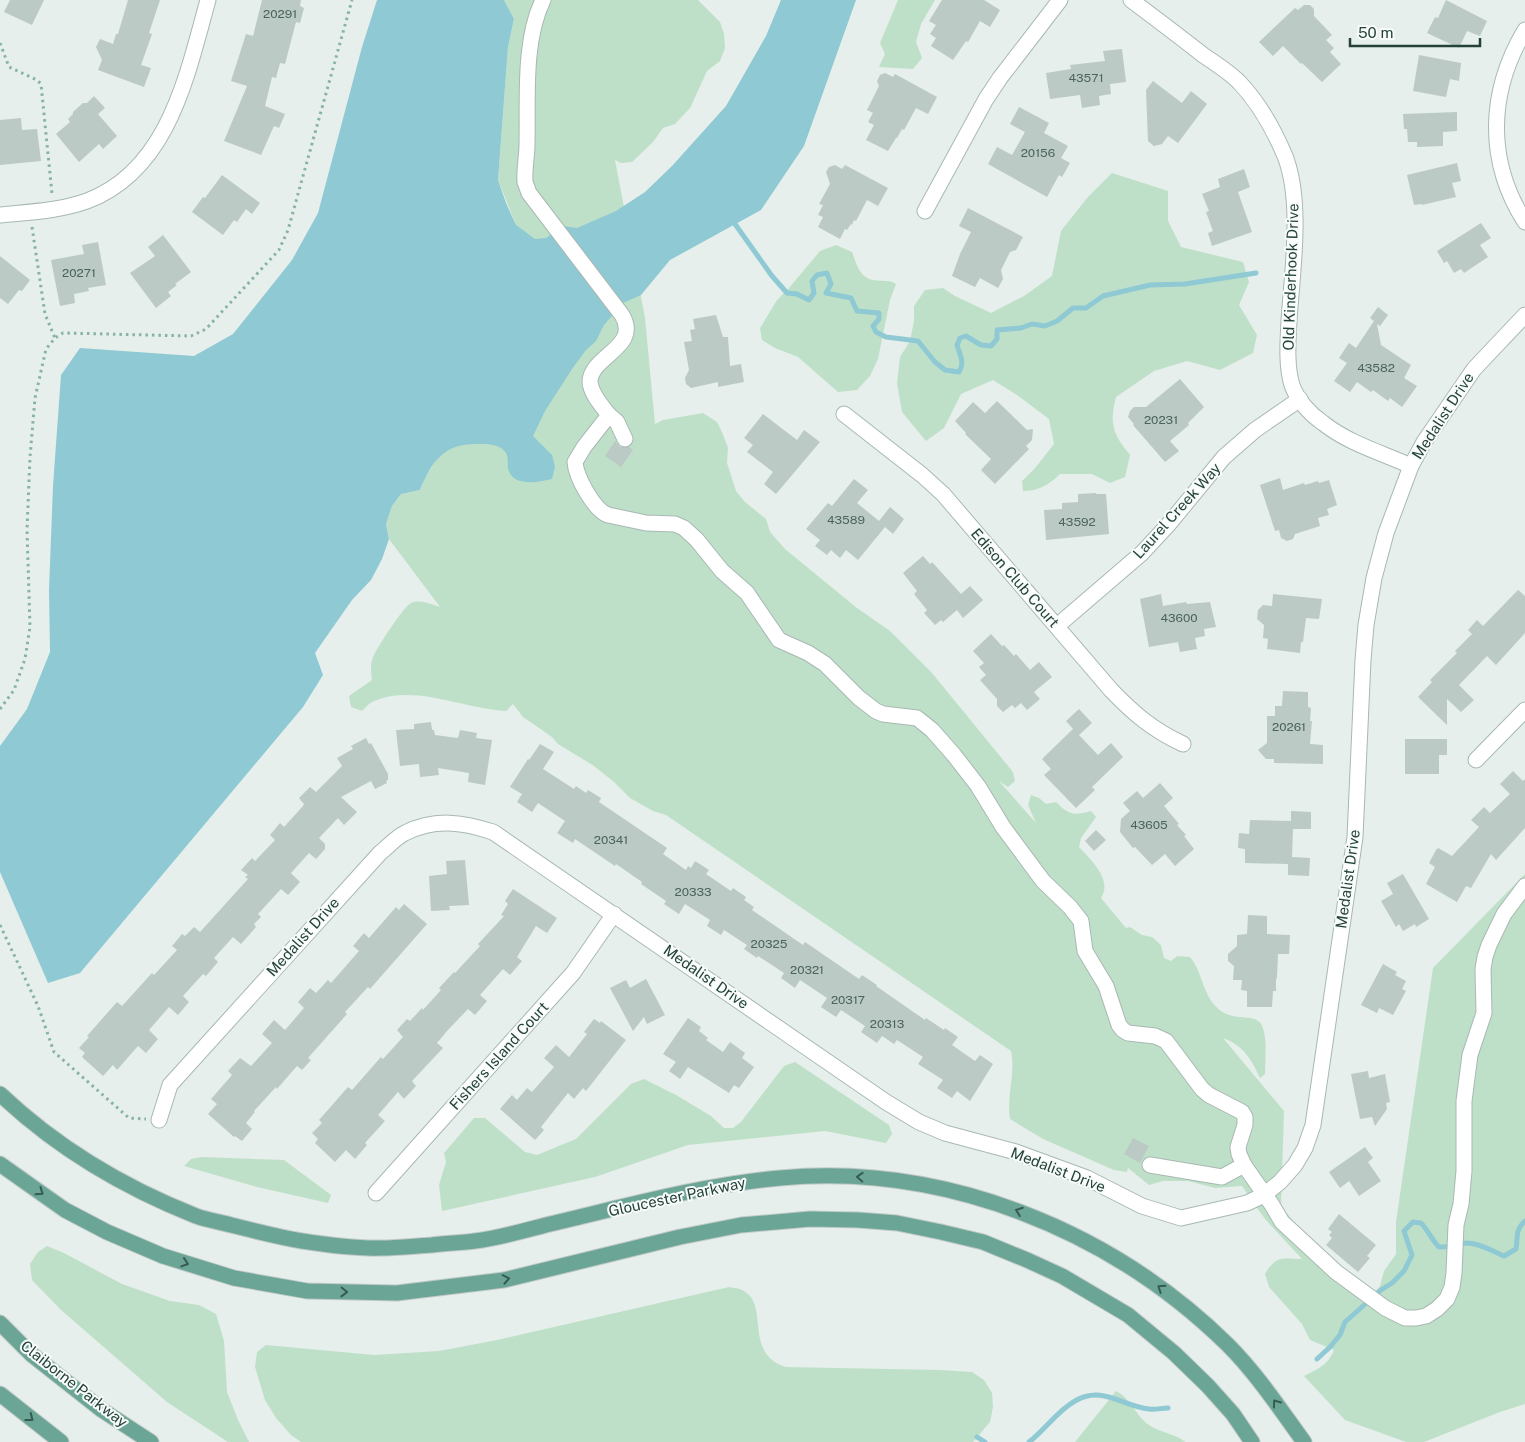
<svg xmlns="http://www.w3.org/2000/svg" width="1525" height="1442" font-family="'Public Sans',sans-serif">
<rect width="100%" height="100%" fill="#e6efeb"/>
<g fill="#bfe0c8">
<path d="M504 0H698L720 22 724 34 725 48 720 61 707 71 690 108 675 124 663 128 653 142 632 162 621 163 615 160 645 318 655 424 663 420 703 413 717 422 722 432 728 448 727 463 736 491 745 502 766 519 770 532 785 549 857 608 890 631 932 673 1013 772 1015 781 1008 787 999 781 1036 823 1028 805 1031 795 1039 798 1046 804 1056 802C1069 815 1074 816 1091 811L1096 817 1081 838 1079 847C1091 860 1113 880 1101 898L1126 928 1130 927 1142 935 1152 937 1161 945 1164 958 1171 961 1177 956 1190 957C1201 970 1202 988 1212 1002 1216 1008 1225 1015 1233 1016 1246 1019 1261 1014 1264 1032 1267 1045 1265 1061 1265 1074L1260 1078C1252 1060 1243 1045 1223 1038L1284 1111 1281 1206 1315 1248 1373 1294 1380 1286 1384 1271 1396 1254V1222L1433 968 1525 874V1404L1500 1412 1424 1442H1406L1345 1420 1304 1376C1318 1369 1328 1365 1334 1350L1310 1340 1302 1324 1269 1287 1265 1274C1277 1254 1283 1259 1302 1259L1265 1219 1242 1186 1215 1188 1188 1181H1163L1149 1185 1128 1168 1127 1172 1114 1170 1043 1139 1010 1119C1006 1096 1016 1074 1011 1051L666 815 653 811 630 798 614 782 594 766 558 744 552 737 523 717 513 704 506 711C463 709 416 684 374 701 369 703 365 708 362 711L351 707 349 696 372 680C371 671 370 665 373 657 377 648 403 607 411 603 420 599 431 604 440 607L389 539 386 524 392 506 401 494 420 490 426 476 440 454 458 446 516 225 498 180 508 47 514 19Z"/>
<path d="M898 0H935L921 24 916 42 922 58 913 69 879 67 885 54 880 43Z"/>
<path d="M1112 173 1168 191V221L1181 247 1243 262 1249 282 1239 305 1257 335 1253 353 1220 370 1187 361 1154 371 1116 397C1109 424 1113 434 1130 455L1125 477 1110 483 1092 474H1060C1049 485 1038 491 1023 491L1022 481 1036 467 1054 444 1049 419 1017 395 993 380 961 394 944 428 926 441 902 412 897 383 900 357 910 341 914 321V306L925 290 943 288 955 296 991 313 1024 296 1052 276 1061 231 1087 198Z"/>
<path d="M836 245 852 252C856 263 860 278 873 280 882 282 889 279 896 284L890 300 878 359 870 376 857 390 838 392 798 357 775 348 762 340 760 328 777 300 789 288 820 251Z"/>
<path d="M795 1062 889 1125 892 1134 886 1143 825 1131 688 1145 595 1177 442 1211 439 1185 446 1162 444 1153 474 1118H485L525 1152 537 1155 576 1139 631 1084 644 1079 676 1095 711 1116 724 1128H733L741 1122 784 1066Z"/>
<path d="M201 1157 284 1160 331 1195 328 1203 257 1187 184 1166 191 1159Z"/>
<path d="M47 1246 64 1253 122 1284 170 1301 199 1305 216 1314 224 1341 227 1392 238 1420 249 1442H228L167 1402 60 1309 32 1280 30 1264 38 1252Z"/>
<path d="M729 1287C733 1288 740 1288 744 1291 770 1306 743 1354 786 1367L940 1370 972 1372 984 1380 992 1393 993 1407 990 1422 973 1442H301L291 1435 276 1418 265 1400 255 1367 257 1352 266 1345 374 1355 439 1351 497 1340Z"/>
<path d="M1116 1391C1129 1397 1135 1413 1146 1423 1157 1432 1179 1435 1185 1442H1075Z"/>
</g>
<path fill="#8ec9d4" d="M377 0H504L514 19 508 47 498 180 506 203 516 225 535 239 546 238 563 226 577 228 616 211 645 192 672 166 726 106 766 36 781 0H856L804 146 761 210 670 260 641 295 623 303 604 325 596 341 586 350 572 369 545 411 533 436 552 455 555 467 552 479C539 482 512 488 508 468 507 460 510 454 501 448 494 444 487 444 479 444 444 443 432 461 420 490L401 494 392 506 386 524 389 539 382 559 371 580 352 600 315 653 323 675 303 707 80 973 48 983 0 872V746L27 709 50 652 49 590 53 486 61 375 80 348 194 356 233 334 292 260 318 213 362 47Z"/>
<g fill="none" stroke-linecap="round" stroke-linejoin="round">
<g stroke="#8ec9d4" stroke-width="5">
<path d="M735 224 772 276 787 293 797 294 809 300 814 293 812 281 817 275 827 273 831 284 826 293 851 298 857 311 879 313V319L873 326 876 332 886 337 918 341 935 362 945 370 959 372C965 363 960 355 957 345L960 338 966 336 981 345 991 346 997 339V330L1021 328 1032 324 1045 326 1057 321 1073 308H1086L1103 296 1150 285 1185 284 1256 273"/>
<path d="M1317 1359 1330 1347 1340 1335 1345 1322 1381 1290 1392 1283 1404 1271 1412 1255 1404 1231 1413 1222 1421 1223C1428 1230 1431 1239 1439 1247 1450 1248 1456 1244 1466 1243 1479 1243 1493 1251 1504 1256L1516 1249C1518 1237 1515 1230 1525 1221"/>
<path d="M977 1437 985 1442"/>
<path d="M1029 1442C1045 1430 1057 1411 1075 1401 1102 1385 1122 1406 1149 1409 1155 1410 1162 1408 1168 1408"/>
</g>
</g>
<g fill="#bbcac4">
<path d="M10 0H44L32 25 4 12Z"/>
<path d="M128 0H160L149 33 152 34 141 65 151 68 144 87 98 70 102 60 96 47 100 39 113 44 116 34H118Z"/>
<path d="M262 0H301L300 6 304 8 300 23 296 22 285 64 280 63 276 78 272 77 265 106 285 114 279 128 274 126 261 155 224 141 247 86 231 81 246 34 253 36Z"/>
<path d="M942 0H984L1000 10 990 27 980 21 968 42 966 41 953 60 931 46 936 38 930 34 936 25 929 21Z"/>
<path d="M1446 0 1487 21 1480 36 1467 31 1459 48 1427 33 1435 17 1438 18Z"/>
<path d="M1304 5H1310L1314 9V16L1332 35 1326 40 1334 48 1330 52 1341 64 1322 82 1302 63 1301 64 1283 46 1273 56 1259 42 1295 8 1298 10Z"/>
<path d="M1122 49 1126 82 1110 84 1111 94 1099 96 1100 105 1082 108 1080 95 1050 99 1046 73 1071 69 1070 65 1105 61 1103 51Z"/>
<path d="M1419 55 1461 63 1459 81 1450 79 1446 97 1413 91Z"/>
<path d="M885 73 893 77 895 74 937 97 928 114 916 108 904 130 902 129 897 138H896L888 151 866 140 874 125 868 122 873 113 867 110 879 86 877 81 880 75Z"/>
<path d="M1153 81 1182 103 1191 91 1207 104 1178 143 1168 136 1162 144 1154 146 1148 141 1146 90Z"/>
<path d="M94 96 105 108 98 114 117 136 103 149 99 144 79 162 56 134 70 122 68 119 73 114V112L83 103H87Z"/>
<path d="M1019 107 1049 123 1044 133 1068 146 1061 158 1070 163 1062 177 1059 175 1047 197 988 164 997 147 1012 155 1025 132 1010 124Z"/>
<path d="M1457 112V131L1443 132V146L1417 147V142H1408L1407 129H1404L1403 114Z"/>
<path d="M21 118 22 130 37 129 41 161 0 165V120Z"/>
<path d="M1457 163 1461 181 1452 183 1456 197 1422 205V204L1414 205 1407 175Z"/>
<path d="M835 165 842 169 845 165 888 188 878 206 867 200 856 221 854 220 852 225 851 224 847 230 845 229 840 239 818 227 823 217 818 215 823 205 819 204 830 184 826 172 829 167Z"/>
<path d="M1244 169 1250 187 1238 192 1252 232 1212 246 1208 233 1213 231 1206 212 1209 211 1202 194 1220 187 1218 179Z"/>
<path d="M222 175 260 203 252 214 246 209 237 222 234 220 223 235 192 212 203 197 205 198Z"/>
<path d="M968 208 1023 237 1016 250 1010 252 1001 270 1003 279 998 288 980 278 975 287 952 276 960 254 971 232 959 226Z"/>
<path d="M1481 223 1491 238 1480 245 1488 257 1464 273 1461 269 1454 273 1447 261 1444 263 1437 251Z"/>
<path d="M163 235 191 272 175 284 177 285 168 292 171 296 156 308 130 273 155 256 148 247Z"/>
<path d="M98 242 106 285 88 288 89 291 74 294 75 303 60 306 51 260 84 254 82 245Z"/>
<path d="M0 256 30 280 22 291 19 290 8 304 0 298Z"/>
<path d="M1378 307 1388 315 1380 326 1377 324 1381 345 1411 365 1404 378 1417 386 1402 407 1390 398 1388 401 1373 390 1371 392 1357 382 1350 392 1334 381 1347 363 1339 358 1349 343 1356 348 1374 321 1370 318Z"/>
<path d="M716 315 723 337H728L730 366 741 364 744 382 718 387V382L691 388 686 384 685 378 689 370 684 342 692 341 690 330 695 329 693 319Z"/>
<path d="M1180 379 1204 407 1188 423 1189 425 1170 441 1179 451 1165 462 1133 425 1134 424 1128 417 1130 411 1134 407H1146Z"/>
<path d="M997 401 1027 430 1033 429 1032 440 1026 446 1029 449 995 484 981 470 991 459 965 434 966 433 955 421 973 402 985 413Z"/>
<path d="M763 414 797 440 804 430 820 442 776 494 764 484 773 472 747 452 753 445 744 438Z"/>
<path d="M615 441 620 447H629L633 450 621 467 605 456Z"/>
<path d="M1280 478 1283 490 1304 483 1305 485 1318 481 1319 483 1329 480 1337 505 1327 509 1329 515 1318 518 1320 526 1295 534 1293 539 1287 541 1281 538 1279 530 1275 531 1260 485Z"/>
<path d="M854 479 868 490 857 503 879 521 890 507 904 519 893 534 885 527 858 560 846 550 840 558 831 550 827 555 815 546 820 540 806 529 828 503 832 506Z"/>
<path d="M1096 493V494H1106L1109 534 1046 540 1044 510 1062 509V503L1078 502V494Z"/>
<path d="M923 556 930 564 932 562 961 594 970 586 983 600 963 618 957 610 943 622 941 620 935 625 924 613 927 610 914 594 917 591 903 573Z"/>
<path d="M1518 590 1525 596V633L1496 665 1487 656 1459 685 1474 700 1461 712 1447 699V725L1418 697 1432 682 1430 680 1457 653 1455 651 1472 634 1468 630 1477 620 1483 626Z"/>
<path d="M1161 594 1163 606 1186 602 1187 604 1210 602 1216 627 1204 629 1205 636 1195 638 1197 649 1180 652 1178 642 1149 647 1140 599Z"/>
<path d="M1273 594 1322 599 1319 619 1306 618 1303 642H1301L1300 653 1267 649 1268 639 1263 638 1264 625 1257 619 1258 610 1263 605 1272 606Z"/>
<path d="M991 634 1002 646 1004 645 1014 656 1016 654 1030 670 1039 662 1052 677 1034 692 1040 699 1027 710 1021 703 1015 708 1012 705 1003 712 997 706V699L980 680 986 675 979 667 984 663 973 651Z"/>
<path d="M1283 691 1308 692V707L1311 708 1310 721H1312L1310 744 1323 745V764L1274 763V759H1266L1258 750 1267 743V716H1275V706H1282Z"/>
<path d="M1079 709 1092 723 1079 735 1098 755 1111 743 1123 757 1092 787 1095 790 1076 808 1044 775 1051 769 1042 759 1073 729 1066 721Z"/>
<path d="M431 722 432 730H434L435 735 458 738 460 730 477 733 476 738 492 740 485 785 468 782 469 773 438 768 439 775 420 777 419 764 400 766 396 730 414 729V724Z"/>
<path d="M366 738 369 744 371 743 388 774V780L386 781 387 783 375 789 371 781 341 797 357 812 344 825 338 818 319 838 325 844V849L316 859 309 853 291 873 300 882 288 895 281 889 258 914 261 917 254 924 256 927 241 944 233 937 214 958 218 962 206 976 203 974 183 996 189 1002 178 1015 169 1007 149 1030 158 1039 146 1053 138 1046 117 1070 113 1065 103 1076 82 1057 85 1053 79 1048 89 1037 87 1036 117 1002 122 1006 152 973 154 975 177 950 172 946 182 934 185 936 194 927 200 932 248 879 245 877 248 875 241 870 252 858 255 861 275 840 270 835 280 823 284 827 303 806 304 804 299 798 310 787 316 792 342 766 337 758 353 749 351 746Z"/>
<path d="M1405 739H1447V755H1439V774H1405Z"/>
<path d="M540 744 554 752 543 769 574 789 576 786 586 793 588 790 601 798 599 802 667 848 663 854 686 870 688 866 691 868 695 861 709 870 706 874 731 891 733 888 746 897 744 900 754 907 752 910 803 945 805 942 859 979 862 975 877 985 876 986 925 1020 926 1018 944 1030 945 1028 958 1037 952 1045 975 1061 980 1055 993 1064 970 1101 957 1091 952 1098 937 1088 943 1080 918 1064 923 1057 897 1040 894 1044 882 1036 877 1043 861 1032 865 1026 841 1010 836 1017 821 1007 827 998 800 980 795 988 781 978 784 973 758 956 757 958 744 949 747 945 724 930 721 935 707 926 710 920 685 904 679 914 664 904 666 901 641 884 642 882 616 864 615 866 575 839 573 843 557 833 565 821 538 803 532 812 517 802 522 794 510 787 528 759 529 760Z"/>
<path d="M1513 771 1523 781 1525 779V828L1496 860 1491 854 1471 888 1466 886 1457 902 1426 884 1435 867 1429 863 1436 850 1438 848 1452 856 1479 827 1471 820 1484 807 1490 813 1510 794 1500 784Z"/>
<path d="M1160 783 1173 798 1164 806 1179 824 1177 825 1186 835 1184 836 1194 849 1175 866 1165 854 1152 865 1135 847 1133 848 1120 832 1121 819 1130 811 1123 803 1137 791 1143 798Z"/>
<path d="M1291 811 1311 812V829H1293L1292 857 1310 858 1309 876 1288 875V864L1245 863V849L1238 848 1239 833 1249 834 1250 820 1291 821Z"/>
<path d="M1096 830 1106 840 1094 851 1085 841Z"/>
<path d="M465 860 469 905 449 906 450 910 431 911 429 876 447 874 446 861Z"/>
<path d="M1403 874 1429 919 1416 927 1415 924 1403 931 1399 924 1396 927 1381 901 1393 894 1387 883Z"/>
<path d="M513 889 557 918 547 933 536 926 517 957 522 961 510 975 503 969 480 995 487 1001 475 1015 468 1009 447 1031 437 1043 443 1048 412 1081 416 1086 404 1099 398 1092 378 1115 385 1121 365 1143 367 1145 355 1159 346 1150 335 1162 315 1143 318 1139 312 1133 322 1123 319 1120 348 1087 352 1090 381 1057 383 1059 403 1037 397 1030 407 1019 410 1021 422 1008 423 1010 441 990 439 988 454 972 455 973 480 946 478 944 504 916 501 915 508 904 505 901Z"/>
<path d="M404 904 427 924 370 989 368 987 345 1012 347 1014 308 1058 311 1060 302 1070 297 1066 277 1089 276 1087 254 1111 255 1112 246 1123 252 1129 242 1141 235 1136 234 1137 208 1114 217 1104 211 1099 232 1075 228 1071 240 1058 251 1066 272 1043 262 1034 274 1020 285 1030 304 1008 298 1002 310 988 316 993 328 980 331 983 359 951 353 946 364 933 369 938 396 907 399 910Z"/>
<path d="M1248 915 1267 916V934L1290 935 1289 954H1278L1277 978 1276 979V991H1273L1272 1007H1247V991L1241 990 1242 980H1233L1234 966 1228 961V954L1237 946V935L1247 934Z"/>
<path d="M1383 964 1397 972 1395 975 1406 981 1402 989 1406 991 1393 1015 1379 1008 1377 1013 1361 1005Z"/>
<path d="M646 979 665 1015 647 1024 644 1017 633 1031 610 988 626 980 630 988Z"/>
<path d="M688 1018 701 1027 699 1031 708 1038 706 1040 723 1052 730 1042 745 1053 742 1058 754 1067 739 1088 734 1085 729 1093 688 1067 680 1079 669 1071 676 1062 663 1054Z"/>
<path d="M594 1019 600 1023 601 1021 626 1040 586 1091 583 1088 574 1099 568 1093 541 1127 544 1130 535 1140 500 1109 512 1095 517 1100 527 1088 532 1092 554 1067 544 1058 556 1045 569 1057 587 1034 584 1032Z"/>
<path d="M1368 1071 1369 1078 1385 1074 1390 1102 1386 1103 1387 1109 1375 1126 1372 1117 1360 1119 1351 1074Z"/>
<path d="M1133 1138 1149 1146 1140 1163 1124 1154Z"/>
<path d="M1365 1147 1373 1158 1368 1162 1381 1181 1359 1196 1349 1181 1340 1188 1329 1172Z"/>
<path d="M1339 1214 1376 1245 1367 1256 1370 1258 1358 1272 1326 1245 1332 1238 1329 1235 1332 1232 1328 1229Z"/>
</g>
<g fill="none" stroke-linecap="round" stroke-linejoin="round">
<defs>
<g id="minor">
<path d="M543 0C523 41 528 99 527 144 527 157 524 169 525 182L529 193 622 315C641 347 592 355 590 381 590 393 602 406 609 415L584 447 575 462C576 477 594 510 608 515L646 523 675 524 684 528 697 540 722 571 747 593 779 640 808 653 825 664 859 698 876 711 883 714 917 718 932 730 954 755 978 786 1003 827 1043 881 1070 907 1081 921 1085 951 1106 986 1119 1025 1123 1030 1128 1033 1155 1036 1166 1041 1202 1089 1209 1095 1242 1112 1245 1117V1125L1238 1147 1239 1154 1244 1165 1272 1205 1282 1222 1336 1272 1385 1308 1405 1318H1416L1426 1316 1437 1309 1447 1299 1452 1287 1454 1273 1456 1225 1461 1204 1464 1171V1101L1470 1055 1484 1013 1483 969 1485 957 1489 945 1504 914 1525 886"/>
<path d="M1131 0C1155 18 1179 36 1203 55 1215 63 1229 72 1239 82 1259 103 1274 130 1285 156 1303 202 1292 272 1289 321 1288 341 1286 366 1292 385 1297 400 1310 414 1323 423 1348 443 1382 453 1411 466"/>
<path d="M1525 30C1488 92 1486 161 1525 222"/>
<path d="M925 211 986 99 1000 78 1060 0"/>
<path d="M0 215C29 212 59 211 87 201 169 170 187 75 208 0"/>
<path d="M844 414 922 475 943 494 1111 690C1134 714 1153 730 1183 744"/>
<path d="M609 415 617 422 625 439"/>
<path d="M1057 626 1142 553 1168 525 1224 457 1255 430 1300 399"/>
<path d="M1476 760 1525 710"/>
<path d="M159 1120 170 1085 380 853C388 847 396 837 405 833 435 818 462 822 493 832L886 1102 919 1122 945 1133 1016 1152 1087 1178 1142 1206 1181 1218 1247 1203 1264 1195 1280 1182 1295 1165 1305 1148 1313 1125 1355 837 1363 660 1366 625 1374 578 1386 533 1411 466 1424 442 1474 369 1525 315"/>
<path d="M1150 1165 1222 1177 1244 1165"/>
<path d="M376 1193 573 973 614 914"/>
</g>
<g id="major">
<path d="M0 1094C56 1147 125 1188 196 1216 207 1220 220 1222 231 1225 255 1231 278 1237 302 1241 328 1245 355 1249 381 1248 398 1248 415 1246 432 1245 446 1243 461 1243 475 1241 499 1238 523 1231 546 1225 623 1207 701 1185 780 1178 945 1163 1111 1230 1228 1345 1257 1374 1280 1409 1304 1442"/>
<path d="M0 1164 65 1210 107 1232 163 1256 234 1278 307 1291 397 1293 504 1280 680 1237 741 1225 810 1219 858 1220 897 1223 941 1232 983 1242 1027 1260 1062 1276 1128 1315 1174 1353 1208 1386 1233 1414 1252 1442"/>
<path d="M0 1323 31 1354 102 1410 151 1442"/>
<path d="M0 1394 61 1442"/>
</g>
</defs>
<use href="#minor" stroke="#a8b8b2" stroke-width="17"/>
<use href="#major" stroke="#c2cac8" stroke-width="17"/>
<g stroke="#86b3a5" stroke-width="3" stroke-dasharray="2.5 4" stroke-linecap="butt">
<path d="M0 43 9 67 37 80 41 84 52 194"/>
<path d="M32 227 45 314 55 338"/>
<path d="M0 709 14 690 25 659 30 627 27 530 30 457 35 398 46 349 55 338 63 333 191 336 206 329 279 250 288 230 352 0"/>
<path d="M0 925 38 1006 54 1052 129 1118 146 1119"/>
</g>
<use href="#minor" stroke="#fff" stroke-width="15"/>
<use href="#major" stroke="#6aa596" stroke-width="15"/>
</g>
<defs><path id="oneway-chevron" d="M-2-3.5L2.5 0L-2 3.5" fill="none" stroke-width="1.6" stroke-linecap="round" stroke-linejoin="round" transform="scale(1.25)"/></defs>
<g stroke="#365b51">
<use href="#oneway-chevron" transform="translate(860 1177) rotate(-177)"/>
<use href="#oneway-chevron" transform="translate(40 1192) rotate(35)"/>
<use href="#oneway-chevron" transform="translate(1019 1211) rotate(-160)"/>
<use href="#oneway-chevron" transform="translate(185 1263) rotate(18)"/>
<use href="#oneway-chevron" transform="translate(506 1279) rotate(-11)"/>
<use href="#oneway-chevron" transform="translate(1161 1288) rotate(-146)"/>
<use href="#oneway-chevron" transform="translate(344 1292) rotate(1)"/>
<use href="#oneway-chevron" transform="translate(1276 1403) rotate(-126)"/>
<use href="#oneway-chevron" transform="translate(30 1418) rotate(38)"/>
</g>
<g text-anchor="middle" stroke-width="4" stroke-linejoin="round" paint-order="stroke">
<g font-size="12" fill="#4a645c">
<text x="280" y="18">20291</text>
<text x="1086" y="82">43571</text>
<text x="1038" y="157">20156</text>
<text x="79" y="277">20271</text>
<text x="1376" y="372">43582</text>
<text x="1161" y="424">20231</text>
<text x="846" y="524">43589</text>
<text x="1077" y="526">43592</text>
<text x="1179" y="622">43600</text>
<text x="1289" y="731">20261</text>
<text x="1149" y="829">43605</text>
<text x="611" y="844">20341</text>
<text x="693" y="896">20333</text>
<text x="769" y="948">20325</text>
<text x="807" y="974">20321</text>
<text x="848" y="1004">20317</text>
<text x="887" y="1028">20313</text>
</g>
<g font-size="15" fill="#24423a" stroke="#f7fbf9">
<text transform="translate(1291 277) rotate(-88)" y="5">Old Kinderhook Drive</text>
<text transform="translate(1443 416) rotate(-57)" y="5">Medalist Drive</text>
<text transform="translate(1177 511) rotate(-48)" y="5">Laurel Creek Way</text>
<text transform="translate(1015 578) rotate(49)" y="5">Edison Club Court</text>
<text transform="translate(1348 879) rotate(-82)" y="5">Medalist Drive</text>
<text transform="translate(303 937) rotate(-48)" y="5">Medalist Drive</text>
<text transform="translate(706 977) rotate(35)" y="5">Medalist Drive</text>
<text transform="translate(499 1056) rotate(-48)" y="5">Fishers Island Court</text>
<text transform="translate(1058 1170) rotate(21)" y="5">Medalist Drive</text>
<text transform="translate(677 1197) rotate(-12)" y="5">Gloucester Parkway</text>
<text transform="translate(74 1384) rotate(38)" y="5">Claiborne Parkway</text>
</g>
</g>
<path d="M1350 38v8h130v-8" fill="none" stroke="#24423a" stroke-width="2.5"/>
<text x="1358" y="38" font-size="15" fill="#24423a" stroke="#f7fbf9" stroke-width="4" paint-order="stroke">50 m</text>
</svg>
